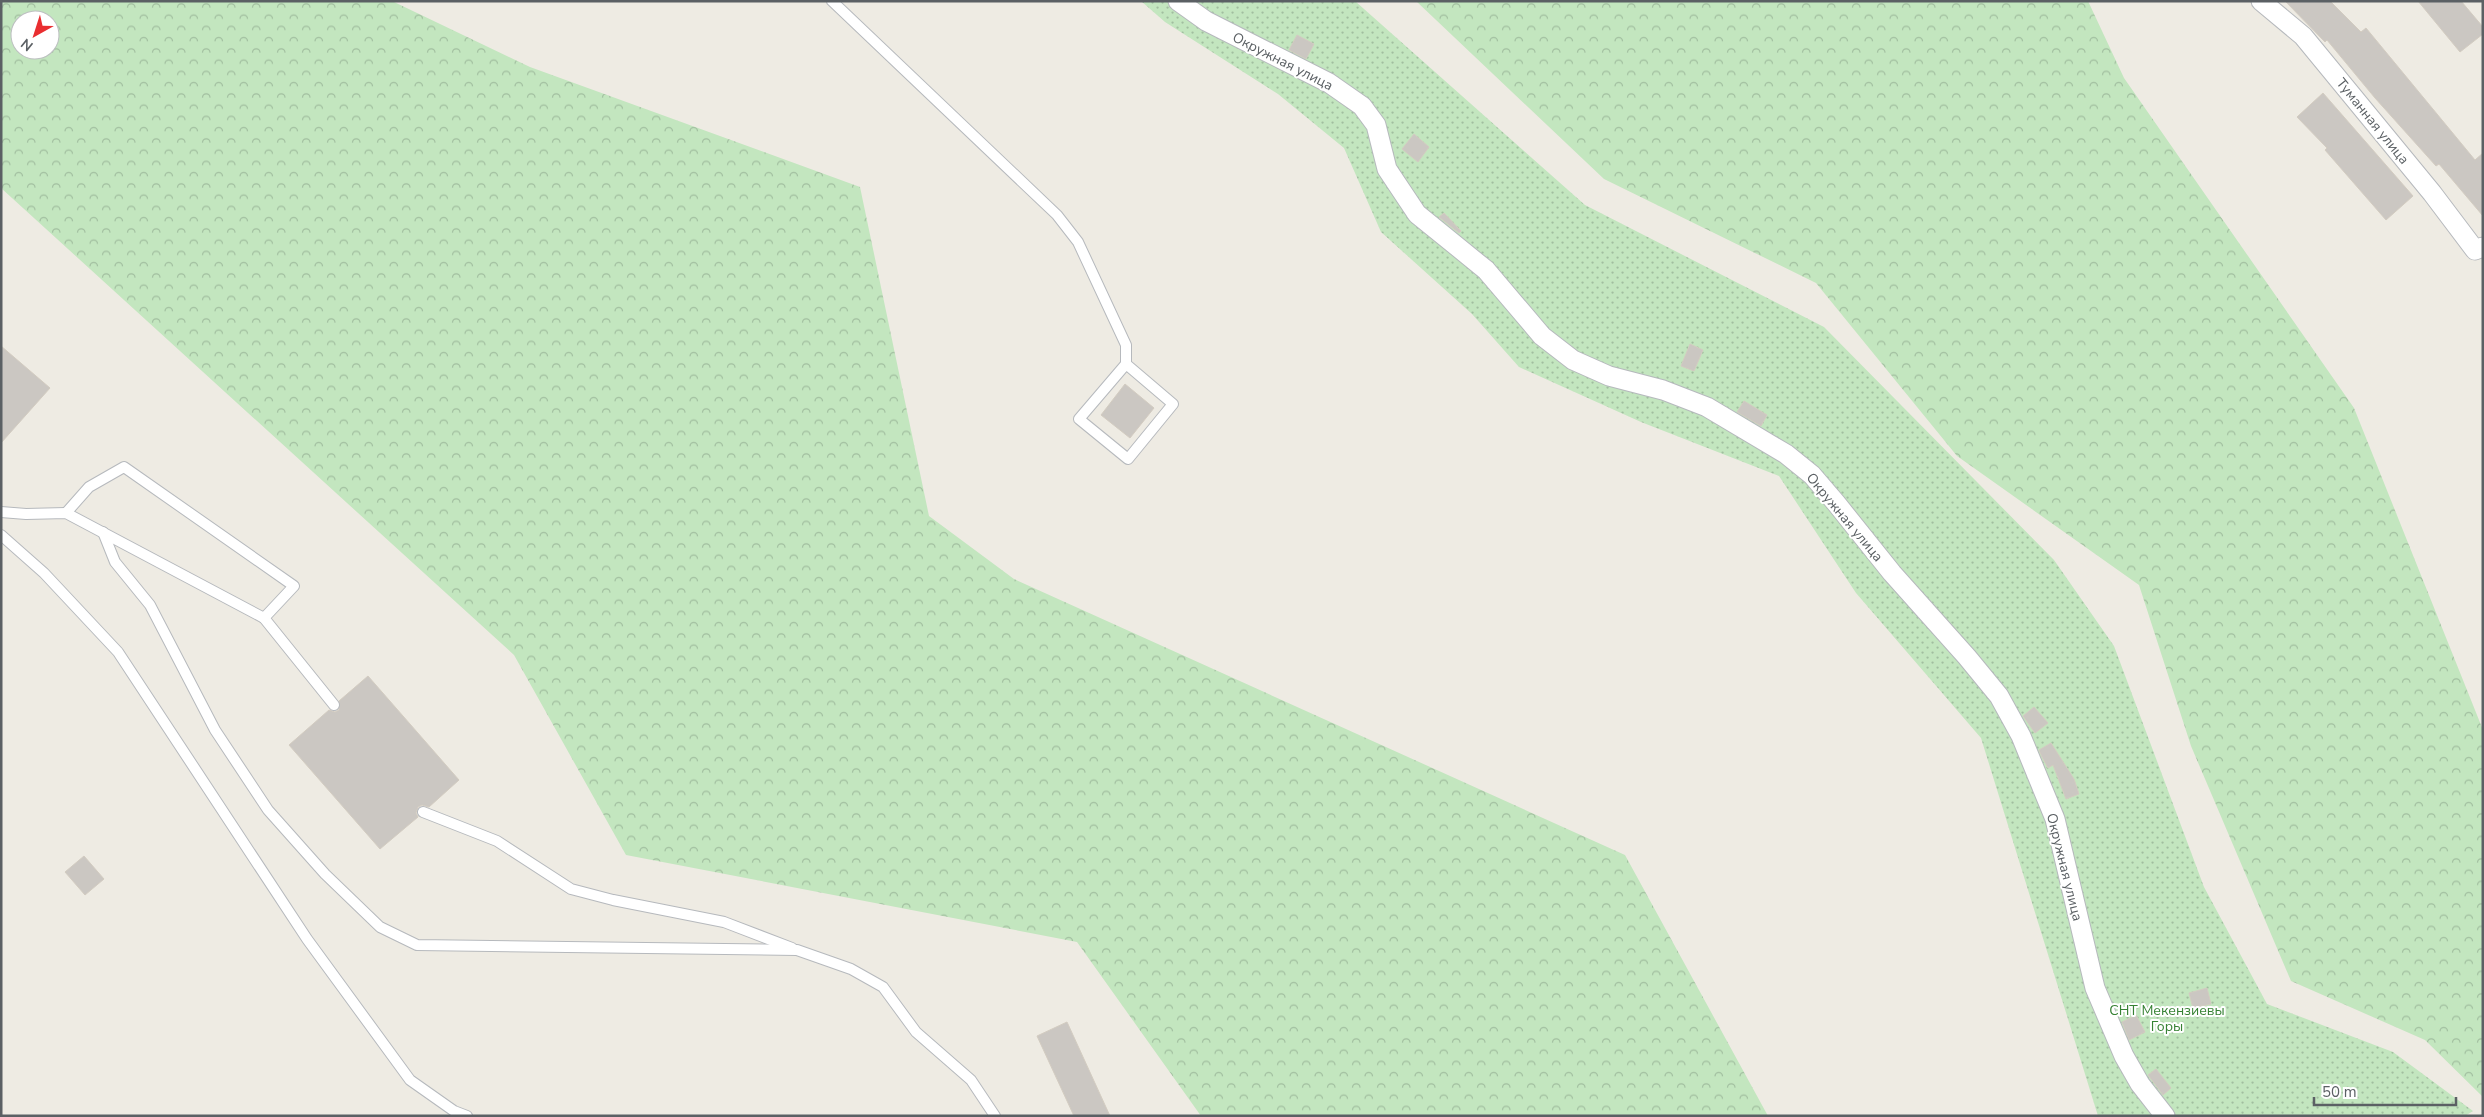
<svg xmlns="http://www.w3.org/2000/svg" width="2484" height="1117" font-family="'Nunito Sans',sans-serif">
<defs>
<pattern id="forest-crowns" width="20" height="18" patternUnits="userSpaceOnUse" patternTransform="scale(1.25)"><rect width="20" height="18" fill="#c3e6bf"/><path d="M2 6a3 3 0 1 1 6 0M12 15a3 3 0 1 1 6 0" fill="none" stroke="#a1be9f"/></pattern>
<pattern id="park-dots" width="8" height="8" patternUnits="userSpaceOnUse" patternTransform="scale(1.25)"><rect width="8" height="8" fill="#c3e6bf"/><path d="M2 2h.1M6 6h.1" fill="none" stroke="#a1be9f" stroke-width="1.8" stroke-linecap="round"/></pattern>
</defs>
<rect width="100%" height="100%" fill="#eeebe3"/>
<g fill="url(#forest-crowns)" fill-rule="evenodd">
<path d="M1 1H392L530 67 860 187 929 516 1014 579 1625 855 1768 1116H1201L1077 942 626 855 514 655 1 188ZM20 20H50V50H20Z"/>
<path d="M1416 1H2088L2124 78 2354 408 2483 730V1097L2425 1040 2291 981 2191 746 2139 585 1957 456 1816 283 1604 179Z"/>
</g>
<path fill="url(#park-dots)" d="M1141 1H1355L1585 205 1824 327 2054 560 2114 646 2204 887 2267 1004 2393 1052 2473 1111 2465 1116H2098L1981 738 1856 593 1779 476 1641 422 1519 367 1472 314 1381 232 1344 148 1278 94 1165 22Z"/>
<g fill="#cbc7c2" stroke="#d3ccc1">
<path d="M2285 1H2330L2361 32 2366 28 2475 160 2483 153V216L2439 164 2436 166 2375 98 2327 40 2325 42Z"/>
<path d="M2418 1H2461L2483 27V34L2460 52Z"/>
<path d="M1297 35 1314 44 1306 59 1289 50Z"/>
<path d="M2323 93 2413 196 2386 220 2325 150 2327 148 2297 117Z"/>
<path d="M1414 134 1429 147 1418 162 1402 149Z"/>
<path d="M1444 213 1461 231 1459 233 1439 217Z"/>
<path d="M1690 344 1703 350 1694 371 1681 366Z"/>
<path d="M1 346 50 388 1 443Z"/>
<path d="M1125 384 1154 408 1130 438 1101 415Z"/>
<path d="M1744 401 1767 415 1761 426 1737 412Z"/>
<path d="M368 676 459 780 429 807 422 805 418 807 416 813 418 817 380 849 289 745 329 710 335 712 339 710V701Z"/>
<path d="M2034 707 2048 723 2035 733 2023 716Z"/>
<path d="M2051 743 2074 779 2079 794 2066 799 2053 765 2048 768 2042 757 2039 750Z"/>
<path d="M84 856 104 879 85 895 65 872Z"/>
<path d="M2207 988 2211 1004 2193 1008 2189 993Z"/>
<path d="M2136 1015 2145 1032 2129 1040 2122 1022Z"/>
<path d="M1067 1022 1110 1116H1074L1037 1036Z"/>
<path d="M2156 1069 2171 1088 2163 1095 2148 1075Z"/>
</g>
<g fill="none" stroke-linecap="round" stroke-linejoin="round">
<defs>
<g id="service">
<path d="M832 1 1057 215 1078 242 1126 345V364L1079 419 1128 459 1173 404 1126 364"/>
<path d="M1 512 26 514 66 513 264 618 334 705"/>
<path d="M66 513 89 487 124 467 294 586 264 618"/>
<path d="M103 532 115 562 150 605 215 730 268 810 325 874 380 927 417 945 797 950 851 969 883 987 916 1032 971 1080 995 1116"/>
<path d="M1 535 44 573 118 652 307 939 410 1080 454 1111 467 1116"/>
<path d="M423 812 497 841 571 889 613 900 724 922 792 948"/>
</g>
<g id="minor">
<path d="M1178 1 1206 21 1329 83 1362 106 1376 125 1387 169 1417 214 1486 270 1542 336 1573 360 1609 376 1663 390 1707 407 1786 454 1812 475 1836 503 1892 573 1967 657 1999 696 2021 736 2055 819 2095 988 2124 1056 2140 1084 2165 1116"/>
<path d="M2261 1 2303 36 2432 193 2475 250 2483 247"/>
</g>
</defs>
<use href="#service" stroke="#b6b9bd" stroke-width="12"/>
<use href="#minor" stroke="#b6b9bd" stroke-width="21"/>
<use href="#service" stroke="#fff" stroke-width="10"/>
<use href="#minor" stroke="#fff" stroke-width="19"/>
</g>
<g text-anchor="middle" stroke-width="4" stroke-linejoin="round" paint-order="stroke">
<g font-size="14" fill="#5b6064" stroke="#fff">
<text transform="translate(1283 61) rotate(27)" y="5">Окружная улица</text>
<text transform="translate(2373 121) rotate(51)" y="5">Туманная улица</text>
<text transform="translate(1845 517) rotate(50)" y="5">Окружная улица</text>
<text transform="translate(2065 867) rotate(76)" y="5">Окружная улица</text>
</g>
<g font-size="14" fill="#378234" stroke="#fff">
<text x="2167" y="1015">СНТ Мекензиевы<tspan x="2167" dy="16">Горы</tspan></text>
</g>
</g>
<rect width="2484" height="1117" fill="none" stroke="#5b6064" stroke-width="5"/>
<g transform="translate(35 35) rotate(219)"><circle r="24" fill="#ffffff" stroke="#bdbfc1"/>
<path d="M0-4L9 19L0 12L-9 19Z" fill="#e92e30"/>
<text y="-8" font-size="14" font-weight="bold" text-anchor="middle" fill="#5b6064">N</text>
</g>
<path d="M2314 1097v8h142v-8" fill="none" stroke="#5b6064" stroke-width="2.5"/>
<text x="2322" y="1097" font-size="15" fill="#5b6064" stroke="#ffffff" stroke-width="4" paint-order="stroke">50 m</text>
</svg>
